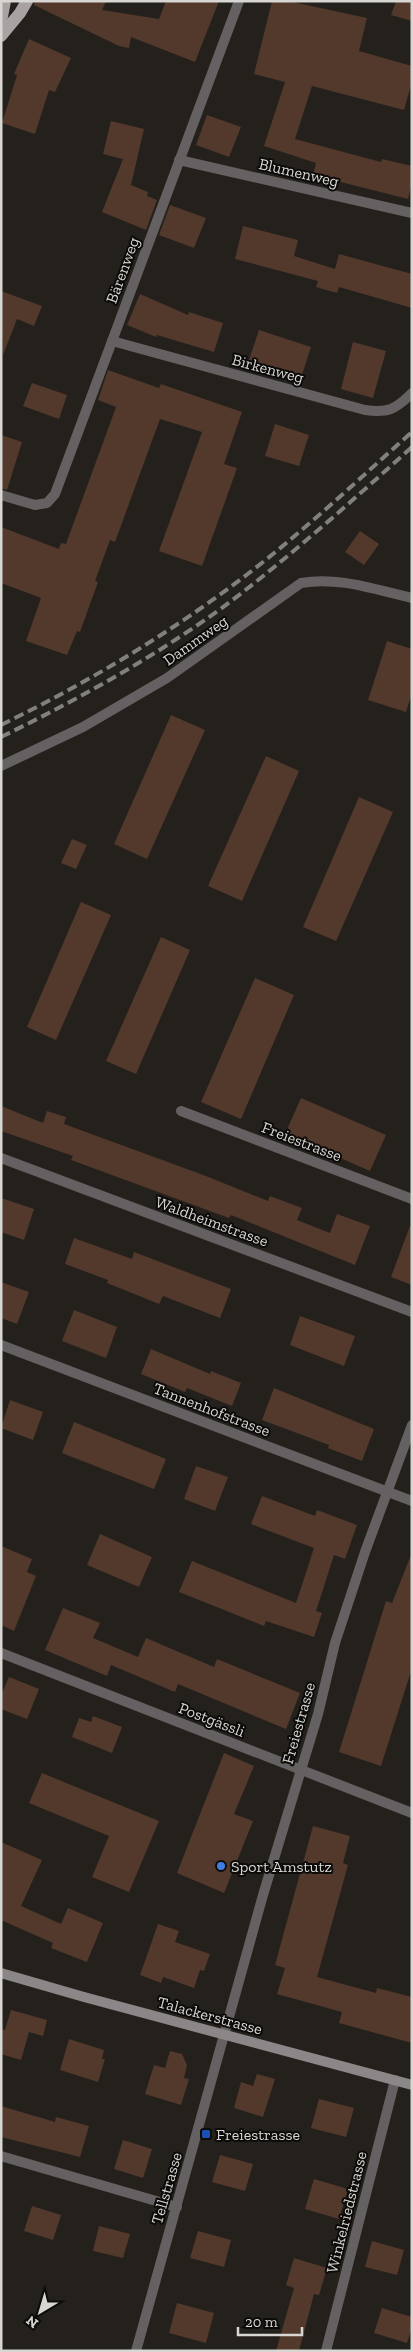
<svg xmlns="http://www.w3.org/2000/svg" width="413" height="2352" font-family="'Zilla Slab',serif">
<rect width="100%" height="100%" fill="#24211c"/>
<g fill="#53382c">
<path d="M35 1H106L102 10 159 19 166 1H219L195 62 131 37 129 48 119 46 34 5Z"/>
<path d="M272 1H288L367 18 359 51 412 66V82L404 110 312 86 295 139 381 162 382 159 412 166V183L408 199 313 175 316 163 264 146 285 82 254 74Z"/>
<path d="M396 1H412V21L391 15Z"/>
<path d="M29 39 71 58 55 92 49 90 35 134 2 123 17 75 14 74Z"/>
<path d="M207 115 241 127 229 157 196 145Z"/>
<path d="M111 121 144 129 131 185 148 192 147 196 157 200 146 230 102 212 123 159 103 154Z"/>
<path d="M170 205 206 218 194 248 159 235Z"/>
<path d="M243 226 298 240 294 256 335 269 339 254 412 274V308L339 287 337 293 316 287 318 281 235 259Z"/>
<path d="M1 291 42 306 34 326 17 319 3 355Z"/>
<path d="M140 294 188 315 189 312 223 323 214 352 157 335 156 337 127 325Z"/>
<path d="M259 330 311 347 301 378 249 360Z"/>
<path d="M353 342 386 351 373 398 341 389Z"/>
<path d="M108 370 159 388 161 384 242 412 224 464 237 468 202 566 159 551 202 432 160 419 115 542 110 540 95 581 98 582 80 632 77 631 67 655 26 641 41 598 1 583V527L59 549 61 543 66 544 116 407 98 400Z"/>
<path d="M32 383 67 395 59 419 23 406Z"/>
<path d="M275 424 309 435 299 466 265 456Z"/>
<path d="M1 435 22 442 7 490 1 488Z"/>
<path d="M360 531 379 544 364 565 345 552Z"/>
<path d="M387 641 412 649V693L406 712 368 700Z"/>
<path d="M171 715 205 730 147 859 114 844Z"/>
<path d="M266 756 299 771 242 901 208 886Z"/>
<path d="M359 797 393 812 336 941 303 927Z"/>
<path d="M72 839 87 845 76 869 61 863Z"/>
<path d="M81 902 111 915 56 1040 27 1027Z"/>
<path d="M161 937 190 950 136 1074 106 1061Z"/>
<path d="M255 978 294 995 241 1119 201 1102Z"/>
<path d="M301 1098 386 1135 370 1171 285 1134Z"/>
<path d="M1 1106 43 1123 47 1111 66 1117 64 1124 206 1176 268 1201 270 1196 302 1208 297 1220 330 1233 337 1214 370 1226 355 1265 231 1215 229 1218 71 1160 73 1156 1 1131Z"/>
<path d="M1 1198 34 1209 24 1240 1 1232Z"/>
<path d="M410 1226H412V1285L391 1277Z"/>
<path d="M74 1238 132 1259 134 1252 231 1289 220 1318 163 1296 159 1304 107 1283 108 1280 65 1264Z"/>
<path d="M1 1282 29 1292 17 1324 1 1318Z"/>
<path d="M74 1310 117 1327 106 1358 62 1341Z"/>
<path d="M300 1316 355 1336 344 1366 290 1345Z"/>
<path d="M151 1349 210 1374 211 1371 241 1383 232 1406 187 1388 185 1392 141 1374Z"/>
<path d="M274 1388 374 1429 362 1461 328 1448 329 1445 262 1420Z"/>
<path d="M10 1400 43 1412 33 1440 1 1428Z"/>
<path d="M74 1422 166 1459 154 1489 62 1453Z"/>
<path d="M196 1466 228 1477 215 1511 184 1499Z"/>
<path d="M262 1496 315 1516 317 1510 357 1525 345 1559 334 1555 316 1611 322 1613 314 1637 266 1621 264 1626 179 1592 192 1561 296 1603 314 1548 251 1524Z"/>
<path d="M100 1534 152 1557 139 1587 87 1565Z"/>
<path d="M1 1546 32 1559 27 1572 36 1576 14 1631 1 1625Z"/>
<path d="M411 1555 412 1668 381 1766 339 1752 386 1601 392 1603Z"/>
<path d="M63 1608 100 1623 93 1638 138 1657 146 1638 214 1667 217 1659 300 1693 286 1729 178 1684 175 1692 111 1665 107 1676 45 1650Z"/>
<path d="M9 1677 39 1689 27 1719 1 1709V1695Z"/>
<path d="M93 1716 122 1727 112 1753 72 1737 79 1718 91 1722Z"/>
<path d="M224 1753 254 1766 234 1814 253 1821 224 1893 177 1873Z"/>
<path d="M42 1773 159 1821 129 1892 92 1877 109 1836 29 1803Z"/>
<path d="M313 1826 350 1836 343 1863 348 1865 317 1977 376 1993 377 1988 412 1997V2043L339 2023 342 2012 277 1994 285 1968 275 1965Z"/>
<path d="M1 1842 42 1860 21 1906 61 1924 68 1908 103 1923 87 1962 51 1948 53 1943 1 1920Z"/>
<path d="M158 1924 179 1931 175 1942 210 1954 204 1971 200 1970 194 1988 163 1977 161 1983 140 1975Z"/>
<path d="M11 2010 47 2020 43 2036 29 2032 21 2060 1 2054V2029L5 2030Z"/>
<path d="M69 2039 104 2050 102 2059H105L98 2082 60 2070Z"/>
<path d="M170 2051 182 2054 187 2065 184 2078 189 2079 181 2105 145 2094 154 2065 165 2068Z"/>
<path d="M257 2074 275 2079 263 2117 234 2108 241 2082 253 2086Z"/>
<path d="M319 2099 354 2108 346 2137 311 2128Z"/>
<path d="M1 2106 55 2122 56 2117 89 2126 80 2157 1 2137Z"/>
<path d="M123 2140 152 2149 143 2178 114 2169Z"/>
<path d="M220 2155 253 2164 245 2191 212 2182Z"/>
<path d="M314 2179 348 2189 339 2219 305 2209Z"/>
<path d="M32 2206 61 2215 53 2240 24 2231Z"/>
<path d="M99 2226 130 2234 123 2258 93 2251Z"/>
<path d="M198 2231 231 2240 224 2267 190 2258Z"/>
<path d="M372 2241 404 2250 397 2275 365 2267Z"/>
<path d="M294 2258 327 2268 319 2295 314 2294 299 2351H276L294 2288 286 2285Z"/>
<path d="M177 2303 214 2313 206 2343 169 2333Z"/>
<path d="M382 2308 412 2317V2327L407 2343 374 2333Z"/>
</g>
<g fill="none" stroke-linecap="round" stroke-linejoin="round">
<g stroke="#656162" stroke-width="10">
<path d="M179 160 412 213"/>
<path d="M112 341 365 410C388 413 395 410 412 393"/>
<path d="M1 495 35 505 47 503 55 494 239 1"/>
<path d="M1 766 83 727 167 678 301 583C338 576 376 590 412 598"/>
<path d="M181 1111 412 1199"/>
<path d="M1 1158 412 1312"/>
<path d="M1 1345 412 1501"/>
<path d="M1 1653 412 1813"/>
<path d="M1 2156 177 2207"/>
<path d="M136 2351 263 1895 318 1714 335 1643 365 1552 412 1425"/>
<path d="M326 2351 395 2080"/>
</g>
<path stroke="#8b8687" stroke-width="10" d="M1 1973 84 1997 412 2085"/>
<g stroke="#a9a2a3" stroke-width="12">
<path d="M1 22 5 1"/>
<path d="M1 36 20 13 27 1"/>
</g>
<g stroke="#82807b" stroke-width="4" stroke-dasharray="10 5" stroke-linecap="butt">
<path d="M1 725C89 682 172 632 249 573 306 529 358 480 412 432"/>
<path d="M1 737C81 698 158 655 230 602 293 554 353 500 412 447"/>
</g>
</g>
<circle fill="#3f7fe0" stroke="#0c0b09" stroke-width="2" cx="221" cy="1866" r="5"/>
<rect fill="#1a4fb4" stroke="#0c0b09" stroke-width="2" x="201" y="2129" width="10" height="10" rx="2.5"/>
<g text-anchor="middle" stroke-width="4" stroke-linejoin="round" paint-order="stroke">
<g font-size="16" fill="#d7d6d2" stroke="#0c0b09">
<text transform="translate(299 172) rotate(13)" y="6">Blumenweg</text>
<text transform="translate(122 270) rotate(-70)" y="6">Bärenweg</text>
<text transform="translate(268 368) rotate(15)" y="6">Birkenweg</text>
<text transform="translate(195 640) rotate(-35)" y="6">Dammweg</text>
<text transform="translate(302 1141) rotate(21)" y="6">Freiestrasse</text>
<text transform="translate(212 1221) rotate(20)" y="6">Waldheimstrasse</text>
<text transform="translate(212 1409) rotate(21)" y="6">Tannenhofstrasse</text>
<text transform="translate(212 1719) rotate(21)" y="6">Postgässli</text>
<text transform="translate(298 1723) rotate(-74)" y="6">Freiestrasse</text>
<text transform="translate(210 2015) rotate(15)" y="6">Talackerstrasse</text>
<text transform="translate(166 2188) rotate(-74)" y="6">Tellstrasse</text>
<text transform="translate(346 2212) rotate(-76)" y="6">Winkelriedstrasse</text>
</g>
<g font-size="16" fill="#d7d6d2" stroke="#0c0b09" text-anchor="start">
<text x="231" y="1872">Sport Amstutz</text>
<text x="216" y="2140">Freiestrasse</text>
</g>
</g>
<rect width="413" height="2352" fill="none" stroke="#d7d6d2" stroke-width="5"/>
<g transform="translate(40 2312) rotate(218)" stroke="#0c0b09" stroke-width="4" paint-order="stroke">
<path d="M0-4L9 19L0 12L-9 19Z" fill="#d7d6d2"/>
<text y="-8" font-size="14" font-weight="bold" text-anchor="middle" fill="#d7d6d2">N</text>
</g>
<path d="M238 2327v8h64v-8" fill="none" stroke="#d7d6d2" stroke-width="2.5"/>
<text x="245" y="2327" font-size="15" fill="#d7d6d2" stroke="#0c0b09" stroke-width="4" paint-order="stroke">20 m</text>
</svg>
